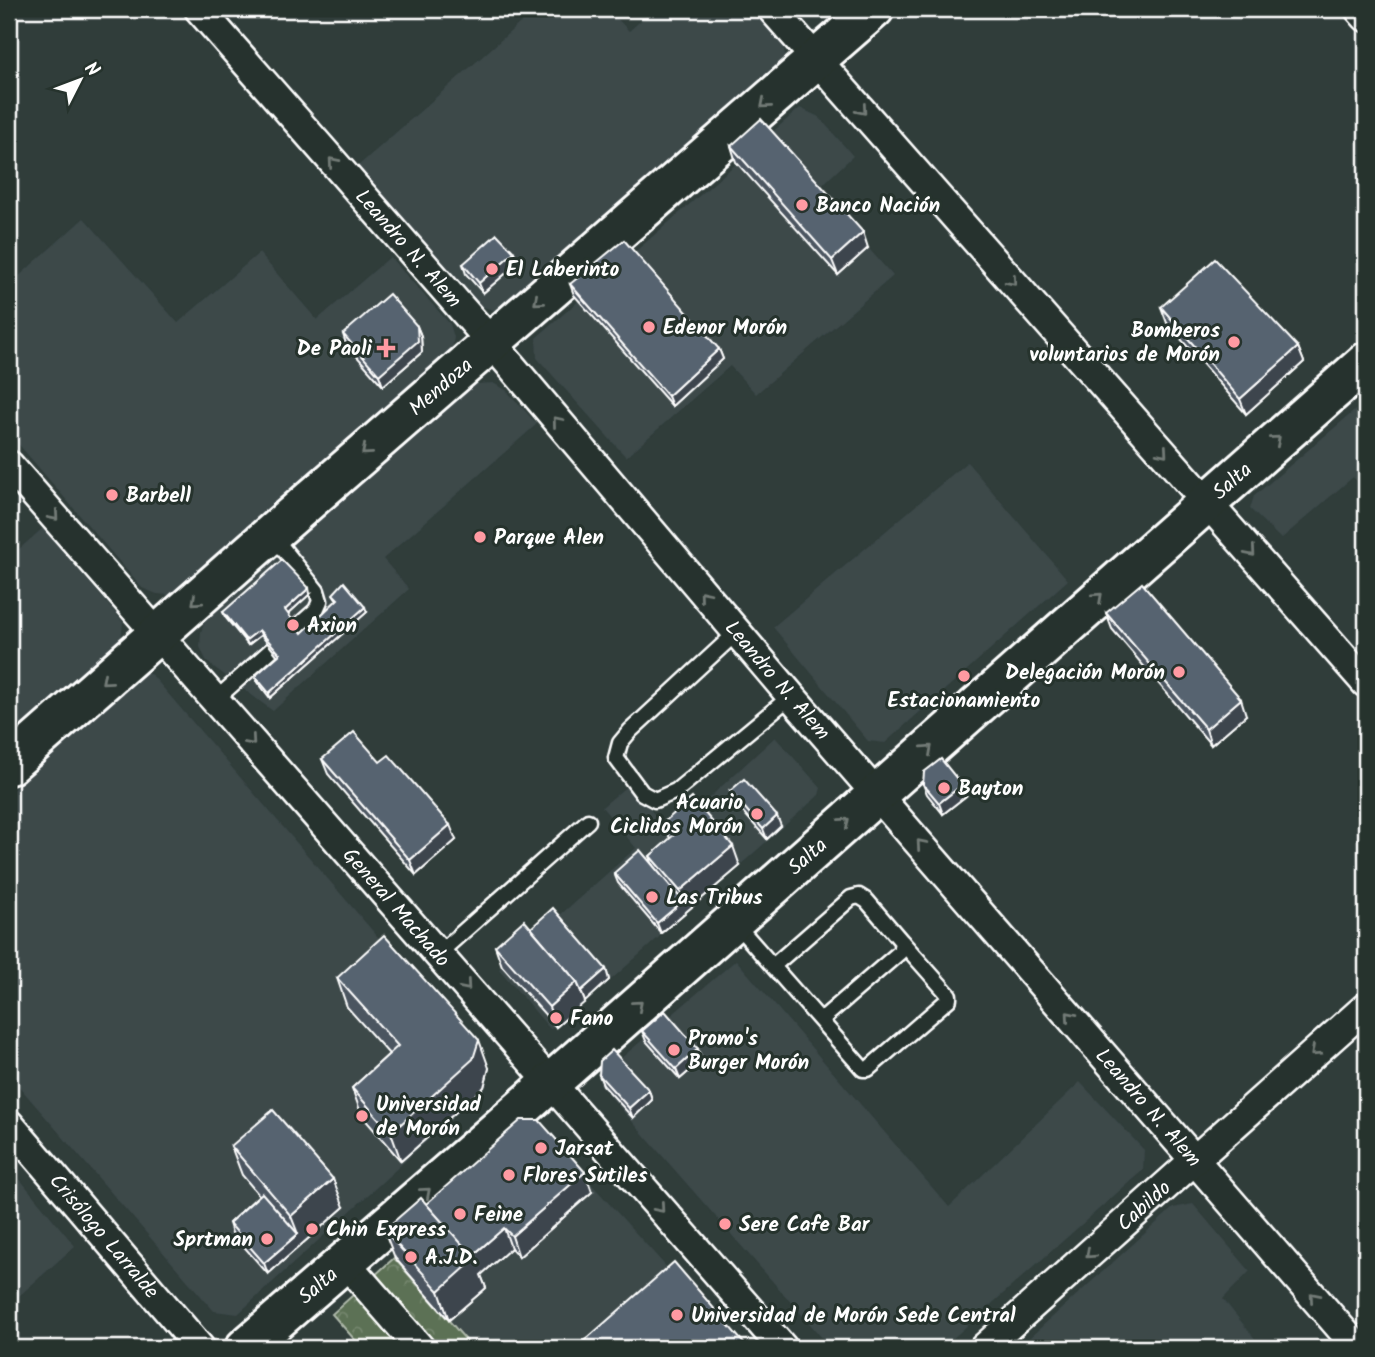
<svg xmlns="http://www.w3.org/2000/svg" width="1375" height="1357" font-family="Kalam,sans-serif">
<defs>
<pattern id="park-crowns" width="20" height="18" patternUnits="userSpaceOnUse" patternTransform="scale(1.75)"><rect width="20" height="18" fill="#5c7154"/><path d="M2 6a3 3 0 1 1 6 0M12 15a3 3 0 1 1 6 0" fill="none" stroke="#74866e"/></pattern>
</defs>
<rect width="100%" height="100%" fill="#303d3a"/>
<filter id="ink" filterUnits="userSpaceOnUse"><feTurbulence type="fractalNoise" baseFrequency=".0143" numOctaves="2"/><feDisplacementMap in="SourceGraphic" scale="14" xChannelSelector="R" yChannelSelector="G"/><feConvolveMatrix kernelMatrix="1 2 1 2 8 2 1 2 1" color-interpolation-filters="sRGB"/></filter>
<g filter="url(#ink)">
<g fill="#3c484a">
<path d="M536 9H608L629 31 654 9H752L782 42 785 54 784 67 507 304 493 310 477 305 358 166Z"/>
<path d="M800 108 819 117 853 156 817 190 893 276 756 394 730 366 626 457 537 358 536 338Z"/>
<path d="M84 218 178 323 259 253 317 320 390 257 450 324 454 337 452 349 447 357 181 591 170 595 157 594 142 588 9 433V285Z"/>
<path d="M493 383 506 390 537 424 383 559 409 589 273 711 207 662 200 647 201 632 205 621 464 389 476 384Z"/>
<path d="M1366 401V491L1353 477 1281 539 1250 509 1254 496Z"/>
<path d="M967 462 1068 580 885 743 868 741 773 627Z"/>
<path d="M43 528 123 622 121 643 9 734V558Z"/>
<path d="M144 672 152 675 490 1067 486 1087 238 1314 214 1311 9 1075V793Z"/>
<path d="M775 737 821 788 819 795 559 1026 550 1029 499 969 636 848 602 807 628 785 671 833Z"/>
<path d="M736 960 949 1207 1080 1082 1144 1150 1143 1170 942 1348H831L601 1086 598 1078Z"/>
<path d="M548 1136 681 1283 606 1348H473L394 1258 530 1140Z"/>
<path d="M9 1166 75 1246 9 1305Z"/>
<path d="M1193 1204 1250 1271 1223 1299 1260 1345 1256 1348H1018L1173 1208Z"/>
</g>
<path fill="url(#park-crowns)" stroke="#aeb8aa" stroke-width="2" d="M394 1258 473 1348H362L332 1314Z"/>
<g fill="none" stroke-linecap="round" stroke-linejoin="round">
<defs>
<g id="lane">
<path d="M736 633 630 731 620 743 616 758 642 793 655 800 676 791 791 696"/>
<path d="M215 700 316 610 320 601 317 591 272 535"/>
<path d="M734 922 863 1069H868L949 999V995L902 942"/>
<path d="M438 954 588 821"/>
<path d="M773 966 851 898 859 896 867 901 902 942 900 952 821 1020"/>
</g>
<g id="street">
<path id="s1" d="M199 9 491 342 791 696 1358 1348"/>
<path d="M772 9 1366 683"/>
<path d="M1359 9 1366 17"/>
<path id="s2" d="M9 465 783 1348"/>
<path id="s3" d="M9 1124 200 1348"/>
<path d="M345 1262 420 1348"/>
<path id="s4" d="M984 1348 1366 1007"/>
</g>
<g id="secondary">
<path id="s5" d="M9 765 271 534 874 9"/>
<path id="s6" d="M245 1348 495 1132 1366 362"/>
</g>
</defs>
<use href="#lane" stroke="#fff" stroke-width="19"/>
<use href="#street" stroke="#fff" stroke-width="33"/>
<use href="#secondary" stroke="#fff" stroke-width="44"/>
<use href="#lane" stroke="#26332d" stroke-width="14"/>
<use href="#street" stroke="#26332d" stroke-width="28"/>
<use href="#secondary" stroke="#26332d" stroke-width="38"/>
</g>
<g fill="#4b5560" stroke="#fff" stroke-width="2">
<path d="M731 146 868 248 838 275 736 162Z"/>
<path d="M514 252 518 263 483 293 466 274 463 264Z"/>
<path d="M570 284 719 349 723 359 672 406 574 295Z"/>
<path d="M1161 307 1298 347 1304 362 1246 414 1167 323Z"/>
<path d="M417 326 421 336 422 352 383 386 346 344 343 334Z"/>
<path d="M310 594 288 614 302 633 337 600 333 594 367 612 270 698 257 681 255 676 278 656 261 635 248 645 225 617 223 612Z"/>
<path d="M1106 613 1246 715 1211 745 1112 629Z"/>
<path d="M322 759 380 762 456 840 416 875 328 774Z"/>
<path d="M923 784 966 796 943 814 927 794Z"/>
<path d="M730 791 781 826 767 839 734 802Z"/>
<path d="M664 822 740 866 661 933 618 883 614 873 653 866 650 856 670 839Z"/>
<path d="M531 928 606 969 609 980 556 1027 502 966 495 946Z"/>
<path d="M337 978 489 1068 484 1087 401 1161 362 1116 352 1088 389 1054 347 1007Z"/>
<path d="M642 1031 702 1060 680 1079 646 1041Z"/>
<path d="M599 1075 649 1090 652 1100 633 1118 603 1085Z"/>
<path d="M231 1146 344 1207 268 1274 232 1233 229 1223 259 1195 242 1175Z"/>
<path d="M592 1192 519 1257 511 1248 481 1275 486 1288 449 1320 395 1258 384 1230 426 1204Z"/>
</g>
<g fill="#3d454e" stroke="#fff" stroke-width="2">
<path d="M863 232 868 248 838 275 832 260Z"/>
<path d="M514 252 518 263 483 293 479 283Z"/>
<path d="M417 326 421 336 422 352 383 386 379 375Z"/>
<path d="M1298 347 1304 362 1246 414 1240 399Z"/>
<path d="M719 349 723 359 672 406 668 396Z"/>
<path d="M309 588 310 594 287 615 285 610Z"/>
<path d="M365 607 367 612 270 698 269 693Z"/>
<path d="M259 630 261 635 248 645 246 640Z"/>
<path d="M1241 699 1246 715 1211 745 1206 729Z"/>
<path d="M962 785 966 796 943 814 939 803Z"/>
<path d="M777 816 781 826 767 839 763 829Z"/>
<path d="M450 825 456 840 416 875 410 860Z"/>
<path d="M733 846 740 866 661 933 657 923 683 901 680 891Z"/>
<path d="M606 969 609 980 585 1002 581 991Z"/>
<path d="M577 982 585 1002 556 1027 549 1007Z"/>
<path d="M479 1040 489 1068 484 1087 401 1161 391 1133Z"/>
<path d="M698 1049 702 1060 680 1079 676 1069Z"/>
<path d="M649 1090 652 1100 633 1118 629 1108Z"/>
<path d="M585 1172 592 1192 519 1257 512 1236Z"/>
<path d="M333 1179 344 1207 268 1274 264 1263 298 1234 291 1216Z"/>
<path d="M504 1228 511 1248 481 1275 486 1288 449 1320 439 1291 470 1258Z"/>
</g>
<g fill="#576370" stroke="#fff" stroke-width="2">
<path d="M761 119 863 232 832 260 731 146Z"/>
<path d="M497 234 514 252 479 283 463 264Z"/>
<path d="M624 240 719 349 668 396 570 284Z"/>
<path d="M1215 259 1298 347 1240 399 1161 307Z"/>
<path d="M389 294 417 326 418 341 379 375 343 334Z"/>
<path d="M282 560 309 588 285 610 302 633 338 599 333 594 344 582 365 607 269 693 255 676 280 654 259 630 246 640 223 612Z"/>
<path d="M1142 583 1241 699 1206 729 1106 613Z"/>
<path d="M354 732 380 762 389 755 450 825 410 860 322 759Z"/>
<path d="M941 759 962 785 939 803 923 784 924 772Z"/>
<path d="M744 779 777 816 763 829 730 791Z"/>
<path d="M692 798 733 846 680 891 650 856 675 834 664 822Z"/>
<path d="M640 850 683 901 657 923 614 873Z"/>
<path d="M553 908 606 969 581 991 577 982 531 928Z"/>
<path d="M524 920 577 982 549 1007 495 946Z"/>
<path d="M384 935 479 1040 473 1059 391 1133 352 1088 398 1046 337 978Z"/>
<path d="M665 1011 698 1049 676 1069 642 1031Z"/>
<path d="M612 1050 649 1090 629 1108 599 1075 600 1061Z"/>
<path d="M273 1110 333 1179 291 1216 231 1146Z"/>
<path d="M521 1120H539L585 1172 512 1236 504 1228 472 1256 426 1204Z"/>
<path d="M262 1193 298 1234 264 1263 229 1223Z"/>
<path d="M421 1198 475 1259 439 1291 384 1230Z"/>
<path d="M674 1262 748 1348H576Z"/>
</g>
<defs><path id="oneway-chevron" d="M-2-3.5L2.5 0L-2 3.5" fill="none" stroke-width="1.6" stroke-linecap="round" stroke-linejoin="round" transform="scale(1.75)"/></defs>
<g stroke="#727a76">
<use href="#oneway-chevron" transform="translate(765 104) rotate(139)"/>
<use href="#oneway-chevron" transform="translate(862 110) rotate(49)"/>
<use href="#oneway-chevron" transform="translate(333 162) rotate(-131)"/>
<use href="#oneway-chevron" transform="translate(1012 281) rotate(49)"/>
<use href="#oneway-chevron" transform="translate(538 301) rotate(139)"/>
<use href="#oneway-chevron" transform="translate(557 421) rotate(-130)"/>
<use href="#oneway-chevron" transform="translate(1276 440) rotate(-41)"/>
<use href="#oneway-chevron" transform="translate(366 451) rotate(139)"/>
<use href="#oneway-chevron" transform="translate(1163 452) rotate(49)"/>
<use href="#oneway-chevron" transform="translate(54 516) rotate(49)"/>
<use href="#oneway-chevron" transform="translate(1251 552) rotate(49)"/>
<use href="#oneway-chevron" transform="translate(704 595) rotate(-130)"/>
<use href="#oneway-chevron" transform="translate(1098 597) rotate(-42)"/>
<use href="#oneway-chevron" transform="translate(196 601) rotate(138)"/>
<use href="#oneway-chevron" transform="translate(106 680) rotate(139)"/>
<use href="#oneway-chevron" transform="translate(251 741) rotate(49)"/>
<use href="#oneway-chevron" transform="translate(928 749) rotate(-42)"/>
<use href="#oneway-chevron" transform="translate(845 822) rotate(-41)"/>
<use href="#oneway-chevron" transform="translate(921 844) rotate(-131)"/>
<use href="#oneway-chevron" transform="translate(466 986) rotate(49)"/>
<use href="#oneway-chevron" transform="translate(638 1005) rotate(-41)"/>
<use href="#oneway-chevron" transform="translate(1070 1016) rotate(-131)"/>
<use href="#oneway-chevron" transform="translate(1315 1052) rotate(138)"/>
<use href="#oneway-chevron" transform="translate(426 1192) rotate(-41)"/>
<use href="#oneway-chevron" transform="translate(660 1208) rotate(49)"/>
<use href="#oneway-chevron" transform="translate(1090 1254) rotate(138)"/>
<use href="#oneway-chevron" transform="translate(1314 1297) rotate(-131)"/>
</g>
</g>
<g fill="#ff9aa2" stroke="#26332d" stroke-width="2.5">
<circle cx="802" cy="205" r="7"/>
<circle cx="492" cy="269" r="7"/>
<circle cx="649" cy="327" r="7"/>
<circle cx="1234" cy="342" r="7"/>
<path d="M382.5 337.5h7v7h7v7h-7v7h-7v-7h-7v-7h7z"/>
<circle cx="112" cy="495" r="7"/>
<circle cx="480" cy="537" r="7"/>
<circle cx="293" cy="625" r="7"/>
<circle cx="1179" cy="672" r="7"/>
<circle cx="964" cy="676" r="7"/>
<circle cx="944" cy="788" r="7"/>
<circle cx="757" cy="814" r="7"/>
<circle cx="652" cy="897" r="7"/>
<circle cx="556" cy="1018" r="7"/>
<circle cx="674" cy="1050" r="7"/>
<circle cx="362" cy="1116" r="7"/>
<circle cx="541" cy="1148" r="7"/>
<circle cx="509" cy="1175" r="7"/>
<circle cx="460" cy="1214" r="7"/>
<circle cx="725" cy="1224" r="7"/>
<circle cx="312" cy="1229" r="7"/>
<circle cx="267" cy="1239" r="7"/>
<circle cx="411" cy="1257" r="7"/>
<circle cx="677" cy="1315" r="7"/>
</g>
<g text-anchor="middle" stroke-width="6" stroke-linejoin="round" paint-order="stroke">
<g font-size="21" font-weight="bold" fill="#fff" stroke="#26332d" text-anchor="start">
<text x="816" y="212">Banco Nación</text>
<text x="506" y="276">El Laberinto</text>
<text x="663" y="334">Edenor Morón</text>
<text x="1220" y="337" text-anchor="end">Bomberos<tspan x="1220" dy="24">voluntarios de Morón</tspan></text>
<text x="372" y="355" text-anchor="end">De Paoli</text>
<text x="126" y="502">Barbell</text>
<text x="494" y="544">Parque Alen</text>
<text x="307" y="632">Axion</text>
<text x="1165" y="679" text-anchor="end">Delegación Morón</text>
<text x="964" y="707" text-anchor="middle">Estacionamiento</text>
<text x="958" y="795">Bayton</text>
<text x="743" y="809" text-anchor="end">Acuario<tspan x="743" dy="24">Ciclidos Morón</tspan></text>
<text x="666" y="904">Las Tribus</text>
<text x="570" y="1025">Fano</text>
<text x="688" y="1045">Promo's<tspan x="688" dy="24">Burger Morón</tspan></text>
<text x="376" y="1111">Universidad<tspan x="376" dy="24">de Morón</tspan></text>
<text x="555" y="1155">Jarsat</text>
<text x="523" y="1182">Flores Sutiles</text>
<text x="474" y="1221">Feine</text>
<text x="739" y="1231">Sere Cafe Bar</text>
<text x="326" y="1236">Chin Express</text>
<text x="253" y="1246" text-anchor="end">Sprtman</text>
<text x="425" y="1264">A.J.D.</text>
<text x="691" y="1322">Universidad de Morón Sede Central</text>
</g>
<g font-size="21" fill="#fff" stroke="#26332d">
<text dy="7" stroke="none"><textPath href="#s1" startOffset="318">Leandro N. Alem</textPath></text>
<text dy="7" stroke="none"><textPath href="#s5" startOffset="574">Mendoza</textPath></text>
<text dy="7" stroke="none"><textPath href="#s6" startOffset="1314">Salta</textPath></text>
<text dy="7" stroke="none"><textPath href="#s1" startOffset="886">Leandro N. Alem</textPath></text>
<text dy="7" stroke="none"><textPath href="#s6" startOffset="747">Salta</textPath></text>
<text dy="7" stroke="none"><textPath href="#s2" startOffset="588">General Machado</textPath></text>
<text dy="7" stroke="none"><textPath href="#s1" startOffset="1452">Leandro N. Alem</textPath></text>
<text dy="7" stroke="none"><textPath href="#s4" startOffset="214">Cabildo</textPath></text>
<text dy="7" stroke="none"><textPath href="#s3" startOffset="147">Crisólogo Larralde</textPath></text>
<text dy="7" stroke="none"><textPath href="#s6" startOffset="96">Salta</textPath></text>
</g>
</g>
<rect width="1375" height="1357" fill="none" stroke="#26332d" stroke-width="35"/>
<rect x="18" y="18" width="1340" height="1322" fill="none" stroke="#fff" stroke-width="2.5" filter="url(#ink)"/>
<g transform="translate(80 80) rotate(48)" stroke="#26332d" stroke-width="5" paint-order="stroke">
<path d="M0-5L12 26L0 18L-12 26Z" fill="#ffffff"/>
<text y="-10" font-size="19" font-weight="bold" text-anchor="middle" fill="#ffffff">N</text>
</g>
</svg>
